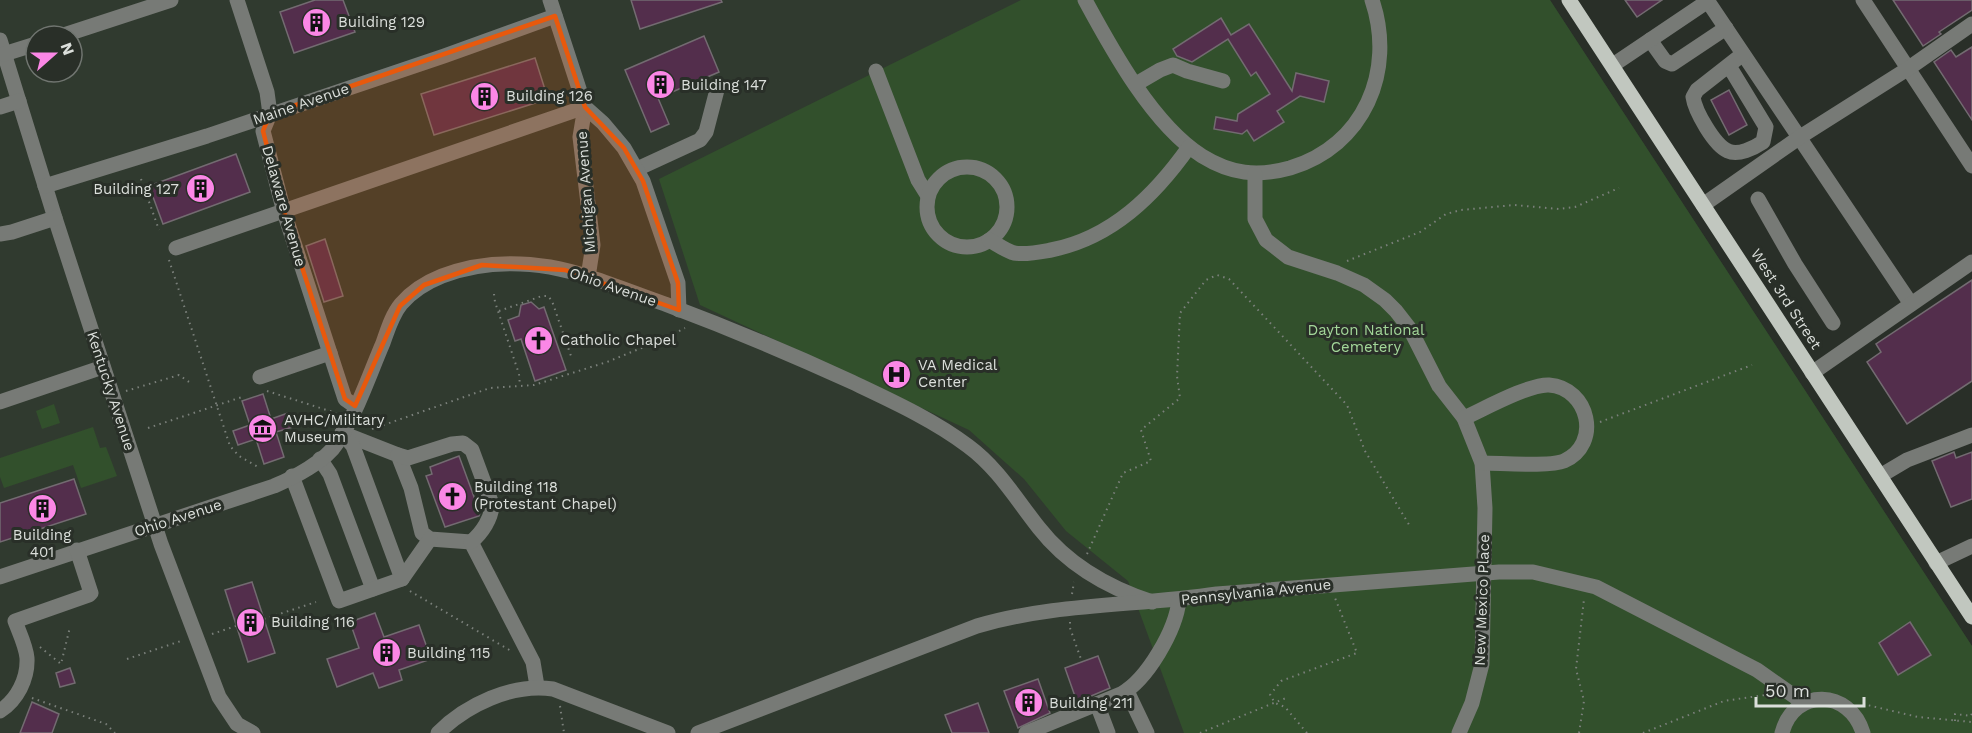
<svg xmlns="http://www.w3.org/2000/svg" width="1972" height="733" font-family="'Work Sans',sans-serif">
<rect width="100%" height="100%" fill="#292f28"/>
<path fill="#303a2f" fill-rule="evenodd" d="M0 0H1550L1972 646V733H0ZM36 36H72V72H36Z"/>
<g fill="#32502c">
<path d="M1021 0H1550L1972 646V733H1184L1128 581 1066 531 1024 479 969 430 700 305 659 179Z"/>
<path d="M54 404 60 423 42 429 36 411Z"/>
<path d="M93 427 100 448 106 447 117 476 81 488 73 465 4 488 0 477V458Z"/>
</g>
<g fill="#532e4c" stroke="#736b71" stroke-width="1.5">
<path d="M315 0H343L355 32 294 53 280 12Z"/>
<path d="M631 0H721L722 2 640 29Z"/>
<path d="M1625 0H1662L1637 17Z"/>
<path d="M1893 0H1972V10L1939 32 1941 34 1923 46Z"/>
<path d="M1221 18 1231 35 1249 24 1292 91 1296 73 1329 81 1324 102 1300 96 1277 111 1284 122 1254 141 1247 130 1242 134 1214 129 1216 117 1237 121 1238 114 1270 94 1256 72 1251 76 1228 39 1192 62 1177 56 1173 49Z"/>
<path d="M704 36 719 72 658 98 669 124 651 132 625 70Z"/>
<path d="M1972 47V120L1934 62 1951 50 1956 57Z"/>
<path d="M535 58 548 99 434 135 421 94Z"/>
<path d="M1729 90 1747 125 1729 135 1711 100Z"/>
<path d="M236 154 250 192 163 224 149 186Z"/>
<path d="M325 239 343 296 324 302 306 246Z"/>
<path d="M1972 280V381L1907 424 1867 362 1881 352 1876 344Z"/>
<path d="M531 302 539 309 544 307 566 370 535 381 521 339 515 341 508 320 519 316 521 305Z"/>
<path d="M263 394 271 419 288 413 293 427 276 432 284 457 264 464 256 439 238 445 233 431 250 425 242 401Z"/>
<path d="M1954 452 1956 458 1972 452V499L1951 507 1932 461Z"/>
<path d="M459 456 480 513 479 516 445 527 426 476 432 474 430 467Z"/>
<path d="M74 479 86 514 0 542V503Z"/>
<path d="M252 582 275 653 248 662 225 590Z"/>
<path d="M375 613 384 637 419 625 431 659 399 670 402 680 379 688 373 673 337 687 327 659 359 648 350 622Z"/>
<path d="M1910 622 1931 655 1898 675 1879 643Z"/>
<path d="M1098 656 1110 688 1077 702 1065 668Z"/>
<path d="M70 668 75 683 60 687 56 673Z"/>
<path d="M1038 679 1050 713 1018 728 1004 691Z"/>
<path d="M32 702 59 714 52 733H20Z"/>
<path d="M978 703 989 733H952L945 715Z"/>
</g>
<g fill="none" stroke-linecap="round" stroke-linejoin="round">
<g stroke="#7b807b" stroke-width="2" stroke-dasharray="1.5 4.5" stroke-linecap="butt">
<path d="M141 179 159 230"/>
<path d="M169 260 230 446 239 456 258 467"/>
<path d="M1347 261 1420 232 1446 214 1461 210 1514 205 1559 209 1575 207 1619 188"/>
<path d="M494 294 495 302 519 374 520 386"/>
<path d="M499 311 542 296H548L552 301 571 356"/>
<path d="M126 391 179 375 192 384"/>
<path d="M267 391 336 413"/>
<path d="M1600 422 1752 365"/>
<path d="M148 428 242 397"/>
<path d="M372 429 490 388 534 385 607 362 666 338 685 328"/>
<path d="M1087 554 1123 473 1151 461 1141 430 1180 398 1177 376 1180 313 1206 280 1217 275 1229 279 1347 405 1365 451 1411 528"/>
<path d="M410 591 511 651"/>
<path d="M1072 594 1074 582"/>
<path d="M264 619 316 602"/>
<path d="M1070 622V628L1082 662"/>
<path d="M212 634 236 626"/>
<path d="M40 647 61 664 70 627"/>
<path d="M127 659 181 641"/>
<path d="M32 698 106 724 115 733"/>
<path d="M1863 704 1918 717 1972 722"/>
<path d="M560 706 564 733"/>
<path d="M1955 721V714L1971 716 1972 713"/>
<path d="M1200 733 1286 698"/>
<path d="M1307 733 1285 707 1275 703 1270 695 1281 681 1357 653 1335 598"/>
<path d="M1579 733 1584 701 1576 669 1584 599"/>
<path d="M1643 733 1724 701 1765 695"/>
</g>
<g stroke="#777a76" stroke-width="15">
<path d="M237 0 267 92 270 114 263 131 284 212 345 399 355 406"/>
<path d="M550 0 585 107 580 137 593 245 588 277"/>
<path d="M1085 0C1112 50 1153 125 1202 156 1231 174 1257 177 1290 168 1364 146 1396 71 1372 0"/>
<path d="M1707 0 1911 304"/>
<path d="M1863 0 1972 166"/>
<path d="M61 36 171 0"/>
<path d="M0 40 55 218 161 544 219 697 237 724 253 733"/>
<path d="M1650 40 1665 61 1672 64 1726 28"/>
<path d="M4 54 36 44"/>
<path d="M1613 65 1708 1"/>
<path d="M1729 66 1766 127 1763 142C1754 148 1738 156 1728 151 1714 145 1695 111 1693 97L1697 90 1743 54"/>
<path d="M876 71 918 180 928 196"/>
<path d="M1136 84 1160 70 1173 65 1187 71 1223 81"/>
<path d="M0 107 19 101"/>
<circle cx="967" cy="207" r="40"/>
<path d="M637 169 700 140 706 132 718 86"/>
<path d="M1255 174V219L1266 240 1288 257 1337 273 1364 285 1385 300 1396 311 1410 329 1439 386 1464 418 1482 463 1485 508 1482 664 1472 703 1459 733"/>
<path d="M45 186 207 136 444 56 555 16"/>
<path d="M1758 199 1795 264 1833 323"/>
<path d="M1703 205 1800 137 1909 68 1972 24"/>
<path d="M0 234 12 232 55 218"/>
<path d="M989 240C997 244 1006 251 1014 253 1026 255 1040 252 1051 250 1112 238 1155 195 1189 147"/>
<path d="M176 248 585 107 603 123 624 148 643 181 678 283 679 310"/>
<path d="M1812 373 1972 262"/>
<path d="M260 377 330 353"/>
<path d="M0 402 103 367"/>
<path d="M1464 418C1484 409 1529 384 1549 385 1589 388 1602 444 1564 461 1550 467 1501 463 1482 463"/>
<path d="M342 433 398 455 411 488 422 533 430 539 471 542 533 662 537 686"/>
<path d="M342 433 353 446 402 579"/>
<path d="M398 455 408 458 452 444 463 443 472 450 492 504C492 518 482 533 471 542"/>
<path d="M320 459 330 474 373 589"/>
<path d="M292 476 339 601 402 579 430 539"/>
<path d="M1880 476 1907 460 1972 435"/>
<path d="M1936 563 1972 546"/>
<path d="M0 577 274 486C293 478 326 461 337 443 355 417 370 373 383 343 388 329 392 315 401 304 412 291 427 282 442 276 476 263 513 261 550 267 589 274 627 291 665 304 729 328 791 354 852 382 890 400 934 420 968 446 998 468 1016 499 1039 528 1068 565 1109 588 1152 602"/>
<path d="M1127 691 1147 733"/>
<path d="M1097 704 1108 733"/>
<path d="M0 711C17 700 28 679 27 658 26 646 19 632 15 621L89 595 91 593 77 550"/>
<path d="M438 733C466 705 512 683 553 689L668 733"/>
<path d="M698 733 977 626C1055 603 1137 606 1217 594L1499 572H1533L1596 587 1757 670 1804 703"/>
<path d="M1026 733 1121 694C1147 680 1176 630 1179 600"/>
<path d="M1782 733C1794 687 1850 689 1863 733"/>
</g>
<path stroke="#c1c7bf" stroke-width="15" d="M1569 0 1972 617"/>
</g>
<path fill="#e8590c" fill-opacity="0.2" stroke="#e8590c" stroke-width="4.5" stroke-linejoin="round" d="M555 16 585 107 624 148 643 181 678 283 679 310 565 270 482 265 424 285 400 306 355 406 345 399 284 212 263 131 270 114Z"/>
<defs>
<symbol id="building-disc" viewBox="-11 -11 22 22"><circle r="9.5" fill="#fb87e6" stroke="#292f28"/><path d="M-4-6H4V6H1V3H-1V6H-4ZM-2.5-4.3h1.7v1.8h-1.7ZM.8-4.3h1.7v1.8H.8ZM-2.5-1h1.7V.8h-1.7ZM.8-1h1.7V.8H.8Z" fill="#111"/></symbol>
<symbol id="church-disc" viewBox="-11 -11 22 22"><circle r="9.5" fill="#fb87e6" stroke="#292f28"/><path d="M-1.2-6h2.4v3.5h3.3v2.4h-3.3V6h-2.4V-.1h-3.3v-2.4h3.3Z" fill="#111"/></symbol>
<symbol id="hospital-disc" viewBox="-11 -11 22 22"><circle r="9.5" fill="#fb87e6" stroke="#292f28"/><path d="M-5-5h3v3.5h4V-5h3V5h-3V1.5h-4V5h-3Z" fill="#111"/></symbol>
<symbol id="museum-disc" viewBox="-11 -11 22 22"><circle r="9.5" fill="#fb87e6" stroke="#292f28"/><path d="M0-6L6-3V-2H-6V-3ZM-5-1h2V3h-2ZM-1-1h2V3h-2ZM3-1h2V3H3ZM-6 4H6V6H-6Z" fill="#111"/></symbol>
</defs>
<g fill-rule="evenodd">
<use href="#building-disc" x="300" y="6" width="33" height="33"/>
<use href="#building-disc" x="644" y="68" width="33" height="33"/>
<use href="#building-disc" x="468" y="80" width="33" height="33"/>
<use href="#building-disc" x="184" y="172" width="33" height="33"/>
<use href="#church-disc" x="522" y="324" width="33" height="33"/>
<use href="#hospital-disc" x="880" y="358" width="33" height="33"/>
<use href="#museum-disc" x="246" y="412" width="33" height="33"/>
<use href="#church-disc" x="436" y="480" width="33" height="33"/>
<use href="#building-disc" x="26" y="492" width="33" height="33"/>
<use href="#building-disc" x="234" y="606" width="33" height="33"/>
<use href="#building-disc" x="370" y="636" width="33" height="33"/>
<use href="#building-disc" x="1012" y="686" width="33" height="33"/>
</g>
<g text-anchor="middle" stroke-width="6" stroke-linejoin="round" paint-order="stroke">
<g font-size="15" fill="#dbdfdb" stroke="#292f28" text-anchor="start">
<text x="338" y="27">Building 129</text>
<text x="681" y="90">Building 147</text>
<text x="506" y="101">Building 126</text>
<text x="179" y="194" text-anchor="end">Building 127</text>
<text x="560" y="345">Catholic Chapel</text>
<text x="918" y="370">VA Medical<tspan x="918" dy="17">Center</tspan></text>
<text x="284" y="425">AVHC/Military<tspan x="284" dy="17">Museum</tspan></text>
<text x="474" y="492">Building 118<tspan x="474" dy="17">(Protestant Chapel)</tspan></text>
<text x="42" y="540" text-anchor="middle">Building<tspan x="42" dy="17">401</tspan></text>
<text x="271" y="627">Building 116</text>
<text x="407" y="658">Building 115</text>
<text x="1049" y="708">Building 211</text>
</g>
<g font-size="15" fill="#dbdfdb" stroke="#292f28">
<text transform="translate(301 104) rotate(-19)" y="5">Maine Avenue</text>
<text transform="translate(586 192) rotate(-94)" y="5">Michigan Avenue</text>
<text transform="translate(284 206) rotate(74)" y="5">Delaware Avenue</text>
<text transform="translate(613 287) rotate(19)" y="5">Ohio Avenue</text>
<text transform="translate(1786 299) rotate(57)" y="5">West 3rd Street</text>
<text transform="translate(111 391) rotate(72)" y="5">Kentucky Avenue</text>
<text transform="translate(178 518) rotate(-18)" y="5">Ohio Avenue</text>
<text transform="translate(1256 592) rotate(-6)" y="5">Pennsylvania Avenue</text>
<text transform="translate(1482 600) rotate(-88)" y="5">New Mexico Place</text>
</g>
<g font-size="15" fill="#a3d799" stroke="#292f28">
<text x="1366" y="335">Dayton National<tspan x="1366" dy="17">Cemetery</tspan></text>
</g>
</g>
<g transform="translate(54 54) rotate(69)"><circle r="28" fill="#292f28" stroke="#707570" stroke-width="1.5"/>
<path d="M0-4.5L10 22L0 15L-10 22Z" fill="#fb87e6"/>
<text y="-9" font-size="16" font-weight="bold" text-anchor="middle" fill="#dbdfdb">N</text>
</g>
<path d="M1756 697v9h108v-9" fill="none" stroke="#dbdfdb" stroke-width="3"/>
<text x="1765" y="697" font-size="18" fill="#dbdfdb" stroke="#292f28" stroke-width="4.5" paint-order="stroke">50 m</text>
</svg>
